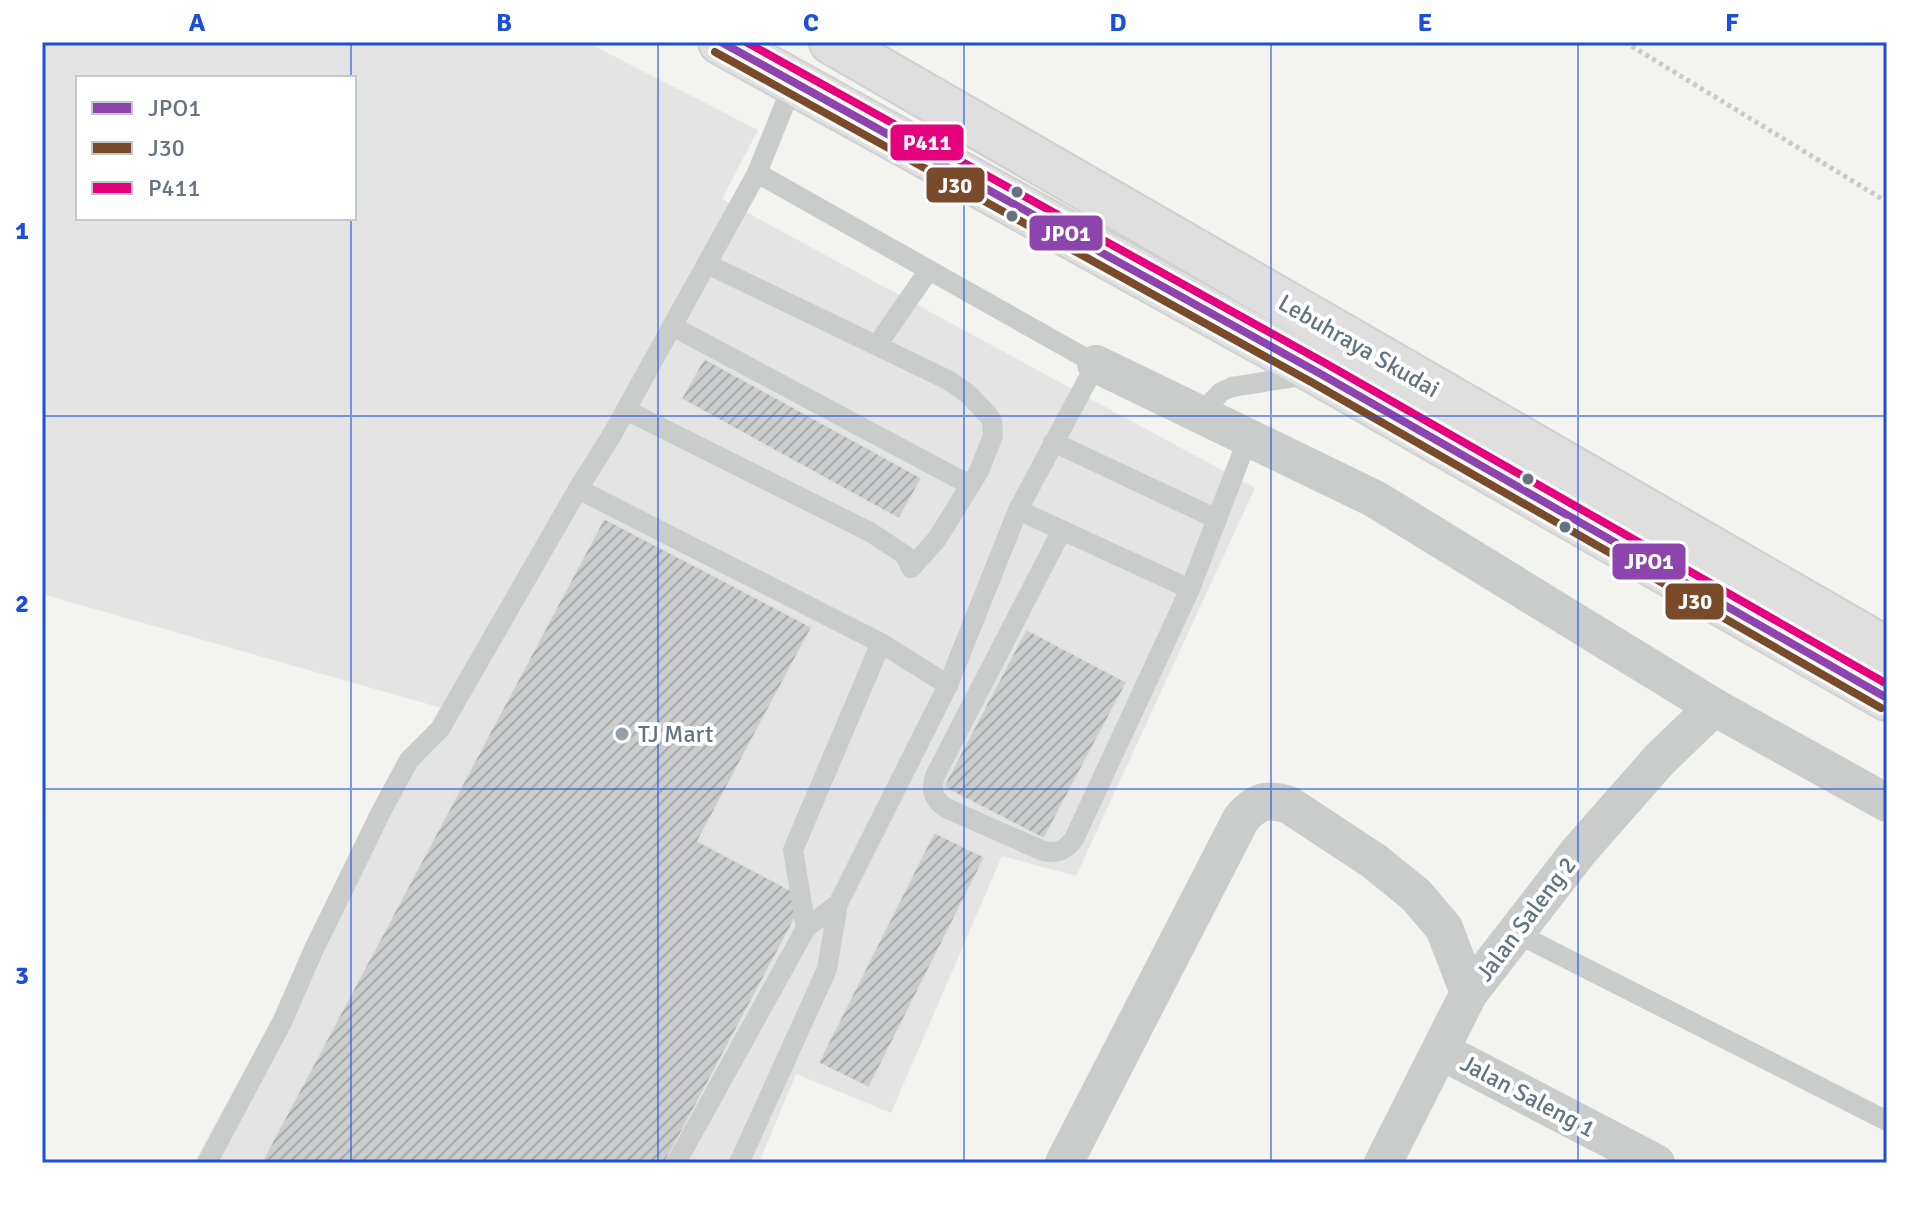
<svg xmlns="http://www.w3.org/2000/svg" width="1929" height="1205" font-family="Signika,sans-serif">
<defs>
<pattern id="building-hatch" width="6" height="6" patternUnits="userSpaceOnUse" patternTransform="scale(2)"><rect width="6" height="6" fill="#cbcdcd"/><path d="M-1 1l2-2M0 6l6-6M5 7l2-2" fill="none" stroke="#a8abac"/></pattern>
</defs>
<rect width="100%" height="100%" fill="#f3f3f0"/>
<path fill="#e3e4e3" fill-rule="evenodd" d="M42 42H586L758 130 722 199 1255 488 1076 876 1002 856 891 1113 796 1074 759 1163H194L442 708 42 594ZM78 78H354V218H78Z"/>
<g fill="url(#building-hatch)" stroke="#e2e2e0" stroke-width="2">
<path d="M704 358 922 478 899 519 681 399Z"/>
<path d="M604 518 812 627 698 841 806 898 665 1163H261Z"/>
<path d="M1026 629 1127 682 1044 839 943 787Z"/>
<path d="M934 832 985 857 869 1088 818 1063Z"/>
</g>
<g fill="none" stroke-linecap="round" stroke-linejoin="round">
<defs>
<g id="trunk">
<path d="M721 42 1319 373 1887 698"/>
<path d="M832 42 1887 650"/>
</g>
</defs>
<use href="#trunk" stroke="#cfd0cf" stroke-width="48"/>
<path stroke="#c8c9c9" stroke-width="5" stroke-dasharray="4 4" stroke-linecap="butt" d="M1625 42 1887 202"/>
<g stroke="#cacccc" stroke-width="20">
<path d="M672 326 970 485"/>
<path d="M877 345 929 270"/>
<path d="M626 410 870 532 905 555 911 568 937 539 979 471 993 436 992 421 988 415 967 393 948 380 707 264"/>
<path d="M1200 414 1221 392 1232 387 1308 375"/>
<path d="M1053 442 1217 519"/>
<path d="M578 489 881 643 948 685"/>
<path d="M1018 510 1190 589"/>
<path d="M1062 530 935 776C930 790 934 800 946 808L1043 851C1057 854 1066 850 1074 839L1190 589 1248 438"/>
<path d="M806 928 793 850 881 643"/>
<path d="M1516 933 1887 1121"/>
<path d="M207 1163 282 1022 314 949 381 812 409 760 440 729 578 489 613 433 757 173 794 81"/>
<path d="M676 1163 806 928 838 904"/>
<path d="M739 1163 827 969 838 904 948 685 1018 510 1096 364 757 173"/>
</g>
<g stroke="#cacccc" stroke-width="38">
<path d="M1096 364 1375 499 1714 707 1887 803"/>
<path d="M1441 1051 1656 1163"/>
<path d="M1064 1163 1241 819C1256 801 1267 798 1289 805L1374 861 1416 895 1444 928 1469 993"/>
<path d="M1383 1163 1469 993 1579 851 1660 759 1714 707"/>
</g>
<use href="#trunk" stroke="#dfdfe0" stroke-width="44"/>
<defs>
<path id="bus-1" d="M721 42 1319 373 1887 698"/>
<path id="bus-2" d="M715 52 1313 383 1881 708"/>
<path id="bus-3" d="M746 42 1325 363 1887 684"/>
</defs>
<use href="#bus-1" stroke="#fff" stroke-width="14"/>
<use href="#bus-2" stroke="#fff" stroke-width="14"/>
<use href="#bus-3" stroke="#fff" stroke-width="14"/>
<use href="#bus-1" stroke="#8e44ad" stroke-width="8"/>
<use href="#bus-2" stroke="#7a4b2a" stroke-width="8"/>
<use href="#bus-3" stroke="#e5007d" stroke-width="8"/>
</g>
<path fill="none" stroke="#1d4ed8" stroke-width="2" stroke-opacity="0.55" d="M351 42V78M658 42V1163M964 42V1163M1271 42V1163M1578 42V1163M351 218V1163M42 416H1887M42 789H1887"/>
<g fill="#637381" stroke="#fff" stroke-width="3">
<circle cx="1017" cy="192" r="7"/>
<circle cx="1012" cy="216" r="7"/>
<circle cx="1528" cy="479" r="7"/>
<circle cx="1565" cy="527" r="7"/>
</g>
<circle fill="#95a0a8" stroke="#fff" stroke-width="3" cx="622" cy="734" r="8"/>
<g text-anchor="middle" stroke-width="8" stroke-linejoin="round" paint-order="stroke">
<g font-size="24" fill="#637381" stroke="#fff">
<text transform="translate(1359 346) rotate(30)" y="8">Lebuhraya Skudai</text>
<text transform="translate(1526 919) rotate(-53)" y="8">Jalan Saleng 2</text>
<text transform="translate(1528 1096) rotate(28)" y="8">Jalan Saleng 1</text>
</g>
<g font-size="24" fill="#637381" stroke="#fff" text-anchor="start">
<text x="638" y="742">TJ Mart</text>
</g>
</g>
<g stroke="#fff" stroke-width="3">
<rect x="889" y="123" width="76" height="39" rx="8" fill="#e5007d"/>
<rect x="925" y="166" width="61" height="38" rx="8" fill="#7a4b2a"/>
<rect x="1028" y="214" width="76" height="38" rx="8" fill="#8e44ad"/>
<rect x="1611" y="542" width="76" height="39" rx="8" fill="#8e44ad"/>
<rect x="1664" y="582" width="61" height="39" rx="8" fill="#7a4b2a"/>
</g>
<g font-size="22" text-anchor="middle" font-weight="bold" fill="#fff">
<text x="927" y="150">P411</text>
<text x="955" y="193">J30</text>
<text x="1066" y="241">JPO1</text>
<text x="1649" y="569">JPO1</text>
<text x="1695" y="609">J30</text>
</g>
<rect width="1929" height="1205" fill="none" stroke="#ffffff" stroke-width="88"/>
<rect x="76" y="76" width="280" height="144" fill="#ffffff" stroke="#c1c7cd" stroke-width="2"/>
<rect x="92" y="102" width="40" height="12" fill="#8e44ad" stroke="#c1c7cd" stroke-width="2"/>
<text x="148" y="116" font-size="24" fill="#637381">JPO1</text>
<rect x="92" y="142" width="40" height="12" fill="#7a4b2a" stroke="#c1c7cd" stroke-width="2"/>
<text x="148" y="156" font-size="24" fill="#637381">J30</text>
<rect x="92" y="182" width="40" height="12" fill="#e5007d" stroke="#c1c7cd" stroke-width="2"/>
<text x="148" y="196" font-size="24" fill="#637381">P411</text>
<rect x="44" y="44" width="1841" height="1117" fill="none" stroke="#1d4ed8" stroke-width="3"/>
<g font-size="26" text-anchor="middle" font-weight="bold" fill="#1d4ed8">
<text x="197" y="31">A</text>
<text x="504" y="31">B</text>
<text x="811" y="31">C</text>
<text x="1118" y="31">D</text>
<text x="1425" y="31">E</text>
<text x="1732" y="31">F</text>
<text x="22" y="239">1</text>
<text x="22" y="612">2</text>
<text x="22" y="984">3</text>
</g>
</svg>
